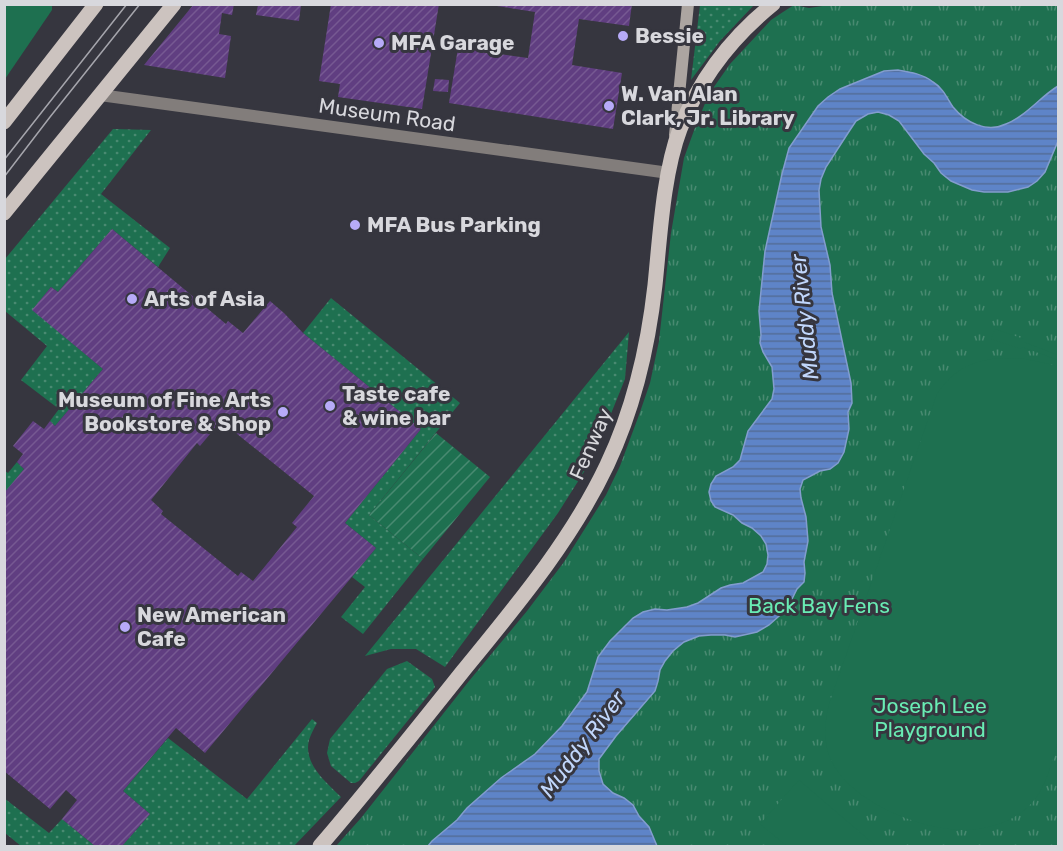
<svg xmlns="http://www.w3.org/2000/svg" width="1063" height="851" font-family="Rubik,sans-serif">
<defs>
<pattern id="grass-dots" width="8" height="8" patternUnits="userSpaceOnUse" patternTransform="scale(1.5)"><rect width="8" height="8" fill="#1e7050"/><path d="M2 2h.1M6 6h.1" fill="none" stroke="#498a71" stroke-width="1.8" stroke-linecap="round"/></pattern>
<pattern id="park-tufts" width="24" height="20" patternUnits="userSpaceOnUse" patternTransform="scale(1.5)"><rect width="24" height="20" fill="#1e7050"/><path d="M3 7l-1-3M5 7V3M7 7l1-3M15 17l-1-3M17 17v-4M19 17l1-3" fill="none" stroke="#498a71"/></pattern>
<pattern id="garden-furrows" width="10" height="10" patternUnits="userSpaceOnUse" patternTransform="scale(1.5)"><rect width="10" height="10" fill="#1e7050"/><path d="M-1 1l2-2M0 10L10 0M9 11l2-2" fill="none" stroke="#498a71"/></pattern>
<pattern id="water-rules" width="6" height="5" patternUnits="userSpaceOnUse" patternTransform="scale(1.5)"><rect width="6" height="5" fill="#5e84c8"/><path d="M0 2.5h6" fill="none" stroke="#546d99"/></pattern>
<pattern id="building-hatch" width="6" height="6" patternUnits="userSpaceOnUse" patternTransform="scale(1.5)"><rect width="6" height="6" fill="#603e81"/><path d="M-1 1l2-2M0 6l6-6M5 7l2-2" fill="none" stroke="#765992"/></pattern>
</defs>
<rect width="100%" height="100%" fill="#36363f"/>
<g fill="url(#grass-dots)">
<path d="M753 4 754 5 720 41 691 80 700 5Z"/>
<path d="M113 129 151 130 101 194 170 248 158 267 112 229 58 292 51 287 33 310 103 369 55 426 50 421 59 409 21 380 47 346 5 311V259Z"/>
<path d="M331 298 460 403 369 515 423 559 363 634 341 617 365 587 352 577 376 548 345 523 421 429 303 333Z"/>
<path d="M629 332 625 379 594 456 558 513 445 667 416 649H391L365 656Z"/>
<path d="M17 462 24 469 5 493V471L8 473Z"/>
<path d="M407 661 432 679 435 687 359 781 355 783H351L331 766 327 753 330 739 387 669Z"/>
<path d="M312 719 317 723C314 728 311 734 309 740 303 764 326 782 341 797L294 846H122L150 814 123 791 168 738 247 799Z"/>
<path d="M4 798 49 833 62 819 95 846H21L5 833Z"/>
</g>
<path fill="url(#park-tufts)" d="M836 4 1058 5V846H336L361 818 469 681 527 611 564 562 606 495 620 466 639 415 650 383 659 341 671 233 684 158 696 125 709 94 730 64 771 20 783 12 794 5 809 8Z"/>
<path fill="url(#garden-furrows)" d="M436 433 490 477 423 559 369 515Z"/>
<g fill="#1e7050">
<path d="M5 4 52 5V10L5 79Z"/>
<path d="M995 329 1024 339V342L1058 355V360L1022 347 1021 349 991 339Z"/>
<path d="M1003 358 1026 359 1058 366V741C1051 764 1046 790 1028 807 1012 822 987 830 965 830 921 830 853 803 832 762 823 744 824 723 829 704L937 394C954 369 972 360 1003 358Z"/>
<path d="M799 780 876 846H787L760 824Z"/>
</g>
<path fill="url(#water-rules)" stroke="#839dce" stroke-width="1.5" d="M898 70C910 72 923 74 933 82 943 88 947 98 953 107 966 123 987 133 1006 124 1026 116 1040 97 1058 86V141L1045 172 1037 181 1028 187 1008 192H984L972 190 951 181 941 173 934 163 924 154 899 121 889 115 878 112 868 114 856 121 850 130 826 167 821 179 819 190 821 227 830 265 832 293 851 383 852 403 848 412 849 429 844 452 838 463 830 469 820 471 803 480 800 489 801 498 806 517 808 541 804 562 805 573 804 582 797 589 787 609 769 625 757 632 735 637 725 635H711L699 636 684 642 673 651 665 661 660 670 658 681 655 691 616 736 599 759V771L603 784 613 793 624 798 633 805 639 816 649 827 657 846H428L432 841 457 820 467 808 501 778 535 754 562 726 587 692 598 657 610 641 633 618 643 612 655 609 667 610 687 607 698 603 721 588 730 585 743 583 763 572 767 564 768 555 766 544 761 536 752 528 742 523 733 515 715 507 711 501 709 492 711 484 716 476 733 467 740 460 748 431 772 399 774 389 772 367 763 352 760 343 761 335 759 311 765 251 782 174 789 148 818 106 828 97 840 89 884 71Z"/>
<g fill="url(#building-hatch)" fill-rule="evenodd">
<path d="M194 4H234L232 15 222 13 219 34 231 36 225 78 144 65Z"/>
<path d="M331 4H439L422 109 338 97 340 84 319 81Z"/>
<path d="M497 4H632L629 26 579 19 572 65 622 73 613 129 449 103 458 48 528 58 535 12 497 6Z"/>
<path d="M258 5H301L299 21 256 15Z"/>
<path d="M435 79 449 80 448 92 433 91Z"/>
<path d="M112 229 226 324 228 321 243 333 270 301 284 313 303 333 421 429 345 523 376 548 205 753 176 728 123 791 150 814 122 846H95L62 819 77 800 66 790 50 809 4 771V493L24 469 17 462 23 454 13 446 33 421 44 429 50 421 55 426 103 369 32 310 51 287 58 292ZM221 421 314 496 292 523 297 527 253 581 241 572 238 576 161 514 163 511 151 500 197 443 200 446Z"/>
</g>
<g fill="none" stroke-linecap="round" stroke-linejoin="round">
<path stroke="#827d7b" stroke-width="12" d="M100 95 669 173"/>
<path stroke="#aca5a1" stroke-width="12" d="M675 135 688 4"/>
<g stroke="#ccc3bf" stroke-width="15">
<path d="M4 122 96 4"/>
<path d="M4 213 174 4"/>
<path d="M320 846C369 789 416 730 463 671 516 606 571 541 607 465 634 408 648 348 655 285 660 237 663 174 680 129 699 80 732 37 773 4"/>
</g>
<g stroke="#a5a5ac" stroke-width="1.5">
<path d="M4 160 127 4"/>
<path d="M4 177 50 117 140 4"/>
</g>
</g>
<g fill="#b7abf8" stroke="#36363f" stroke-width="2">
<circle cx="623" cy="36" r="6"/>
<circle cx="379" cy="43" r="6"/>
<circle cx="609" cy="106" r="6"/>
<circle cx="355" cy="225" r="6"/>
<circle cx="132" cy="299" r="6"/>
<circle cx="330" cy="406" r="6"/>
<circle cx="283" cy="412" r="6"/>
<circle cx="125" cy="627" r="6"/>
</g>
<g text-anchor="middle" stroke-width="6" stroke-linejoin="round" paint-order="stroke">
<g font-size="21" font-weight="bold" fill="#d8d8dd" stroke="#36363f" text-anchor="start">
<text x="635" y="43">Bessie</text>
<text x="391" y="50">MFA Garage</text>
<text x="621" y="101">W. Van Alan<tspan x="621" dy="24">Clark, Jr. Library</tspan></text>
<text x="367" y="232">MFA Bus Parking</text>
<text x="144" y="306">Arts of Asia</text>
<text x="342" y="401">Taste cafe<tspan x="342" dy="24">&amp; wine bar</tspan></text>
<text x="271" y="407" text-anchor="end">Museum of Fine Arts<tspan x="271" dy="24">Bookstore &amp; Shop</tspan></text>
<text x="137" y="622">New American<tspan x="137" dy="24">Cafe</tspan></text>
</g>
<g font-size="21" fill="#d8d8dd" stroke="#36363f">
<text transform="translate(387 115) rotate(8)" y="7">Museum Road</text>
<text transform="translate(591 444) rotate(-66)" y="7">Fenway</text>
</g>
<g font-size="21" fill="#69ecb4" stroke="#36363f">
<text x="819" y="613">Back Bay Fens</text>
<text x="930" y="713">Joseph Lee<tspan x="930" dy="24">Playground</tspan></text>
</g>
<g font-size="22" font-style="italic" fill="#c1d7fc" stroke="#36363f">
<text transform="translate(804 317) rotate(-96)" y="8">Muddy River</text>
<text transform="translate(582 744) rotate(-53)" y="8">Muddy River</text>
</g>
</g>
<rect width="1063" height="851" fill="none" stroke="#d8d8dd" stroke-width="12"/>
</svg>
